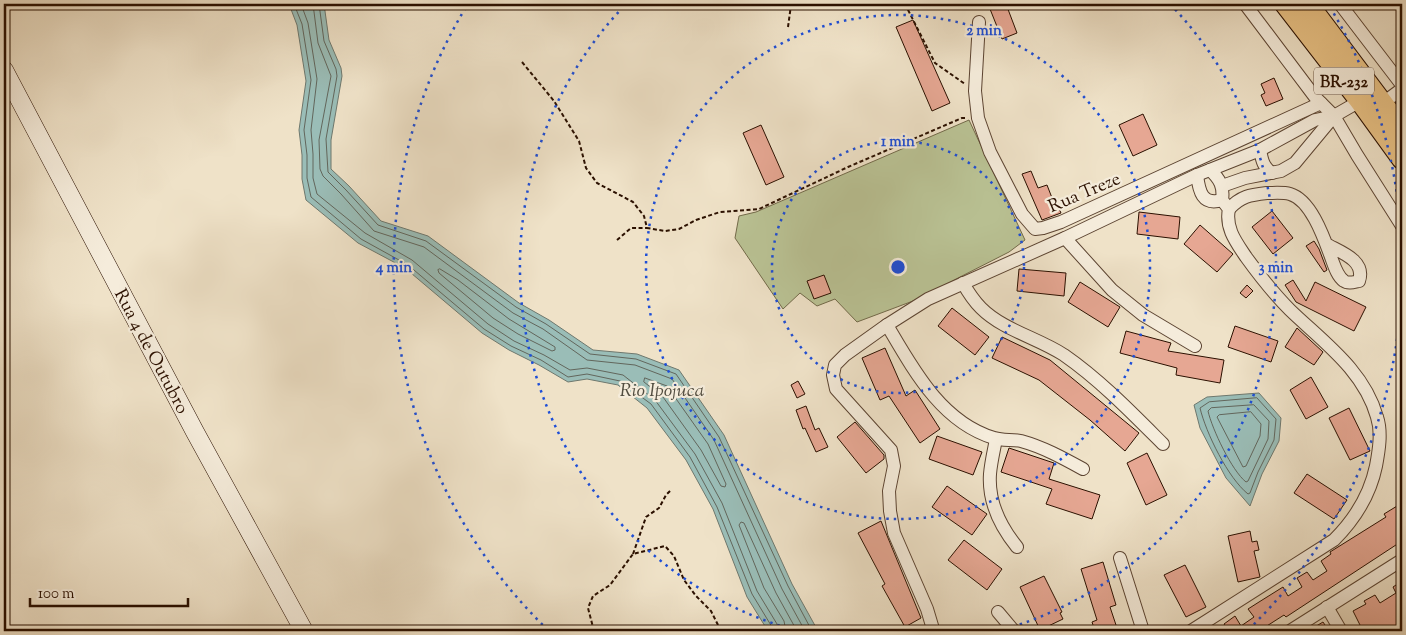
<svg xmlns="http://www.w3.org/2000/svg" width="1406" height="635" font-family="'Sorts Mill Goudy',serif">
<rect width="100%" height="100%" fill="#efe2c8"/>
<filter id="stains"><feTurbulence type="fractalNoise" baseFrequency=".004" numOctaves="4"/><feColorMatrix values="0 0 0 0 .2 0 0 0 0 .09 0 0 0 0 .02 0 0 0 .5 -.17"/></filter>
<radialGradient id="worn" r=".72"><stop offset=".6" stop-color="#630" stop-opacity="0"/><stop offset="1" stop-color="#630" stop-opacity=".3"/></radialGradient>
<path fill="#bac395" stroke="#726a4a" d="M969 120 1025 240 1009 252 913 301 857 322 835 299 817 306 800 293 783 309 735 238 739 216 756 212Z"/>
<g fill="#9abdb7" stroke="#6e786e">
<path d="M289 4H324L329 40 341 68 342 76 331 140V169L349 186 381 221 428 236 519 303 549 320 593 350 637 354 679 370 724 435 792 584 818 631H768L747 597 713 509 686 460 647 408 618 385 587 379 568 382 539 365 509 350 482 333 405 268 358 243 306 200 302 179V155L299 130 306 81 297 25Z"/>
<path d="M1259 393 1281 418 1279 441 1262 474 1250 506 1226 478 1200 428 1194 405 1207 397Z"/>
</g>
<g fill="none" stroke-linecap="round" stroke-linejoin="round">
<g stroke="#62665c" stroke-width="1">
<path d="M294 4 302 24 311 80 304 130 307 155V178L311 197 361 239 408 265 484 329 511 346 541 360 568 377 587 374 620 381 651 404 690 457 717 507 752 594 772 627V631"/>
<path d="M301 4 308 23 317 79 311 130 313 154V178L317 194 365 233 412 260 488 324 514 341 544 355 570 370 587 368 623 375 655 400 695 454 722 503 757 591 777 624 778 631"/>
<path d="M313 4 318 43 331 76 319 140 320 169 323 176 341 194 374 231 424 247 513 313 543 329 587 360 635 365 672 379 714 440 782 589 805 631"/>
<path d="M319 4 324 41 336 69 337 76 326 139 328 172 346 190 378 225 426 241 516 307 546 324 590 354 636 359 676 374 719 437 788 586 812 631"/>
<path d="M440 269 458 280 509 319 555 347V350L552 351 518 334 493 318 439 273 438 270Z"/>
<path d="M645 378 667 386 708 444 726 484 725 487 721 486 701 450 663 397 644 382Z"/>
<path d="M1257 398 1276 419 1274 440 1258 472 1250 493 1248 494C1228 478 1206 433 1200 408L1209 402Z"/>
<path d="M1254 405 1269 421 1268 439 1248 481 1246 482C1232 471 1212 429 1208 411L1211 408Z"/>
<path d="M1251 412 1261 424 1260 436 1246 466 1243 467 1217 417 1219 415Z"/>
<path d="M786 631 784 621 764 588 739 525 741 522 744 523 776 593 797 631"/>
</g>
</g>
<g fill="#e6a793" stroke="#2b1000">
<path d="M988 4H1006L1017 33 1002 39Z"/>
<path d="M913 20 950 103 932 111 896 27Z"/>
<path d="M1274 78 1283 99 1266 106 1261 95 1265 93 1261 84Z"/>
<path d="M1143 114 1157 145 1133 156 1119 125Z"/>
<path d="M761 125 784 177 766 185 743 133Z"/>
<path d="M1031 171 1038 188 1047 185 1054 203 1056 202 1061 213 1042 220 1022 174Z"/>
<path d="M1272 211 1293 238 1273 254 1252 227Z"/>
<path d="M1139 212 1180 217 1178 239 1137 234Z"/>
<path d="M1200 225 1233 254 1217 272 1184 244Z"/>
<path d="M1314 241 1319 249 1327 270 1324 272 1306 246Z"/>
<path d="M1019 269 1066 273 1064 296 1017 291Z"/>
<path d="M824 275 831 293 814 299 807 281Z"/>
<path d="M1293 280 1306 301 1315 282 1366 307 1354 331 1296 302 1285 285Z"/>
<path d="M1080 282 1120 307 1108 327 1068 302Z"/>
<path d="M1247 285 1253 291 1246 298 1240 293Z"/>
<path d="M952 308 989 337 975 355 938 326Z"/>
<path d="M1235 326 1278 341 1271 362 1228 347Z"/>
<path d="M1297 328 1323 352 1314 365 1285 347Z"/>
<path d="M1126 331 1171 343 1168 351 1224 360 1220 383 1176 375 1177 368 1120 353Z"/>
<path d="M1002 337 1050 360 1139 433 1125 451 1090 420 1039 380 992 358Z"/>
<path d="M885 348 906 396 915 390 940 429 920 443 889 396 880 400 862 358Z"/>
<path d="M1311 377 1328 407 1306 419 1290 390Z"/>
<path d="M798 381 805 394 797 398 791 385Z"/>
<path d="M806 406 815 430 819 428 828 447 816 452 805 428 803 429 796 410Z"/>
<path d="M1349 408 1370 451 1350 460 1329 418Z"/>
<path d="M855 422 884 455V459L866 473 837 437Z"/>
<path d="M937 436 982 452 973 475 929 459Z"/>
<path d="M1009 448 1054 463 1049 479 1100 495 1092 519 1046 504 1052 489 1001 472Z"/>
<path d="M1147 453 1167 495 1146 505 1127 463Z"/>
<path d="M1307 474 1347 500 1334 519 1294 493Z"/>
<path d="M947 486 987 514 972 535 932 507Z"/>
<path d="M1402 503V541L1286 617 1284 615 1259 631H1228L1224 624 1235 616 1241 626 1254 617 1248 609 1259 602 1283 587 1288 596 1302 587 1297 578 1307 572 1313 580 1327 571 1321 561 1331 554 1330 552 1386 517 1384 514Z"/>
<path d="M881 521 921 618 905 627 882 586 885 584 858 533Z"/>
<path d="M1250 531 1252 542 1257 541 1259 550 1254 551 1260 577 1238 582 1228 536Z"/>
<path d="M964 540 1002 569 987 590 948 560Z"/>
<path d="M1103 562 1116 605 1110 607 1118 631H1095L1092 622 1097 620 1081 569Z"/>
<path d="M1185 565 1206 607 1186 617 1164 575Z"/>
<path d="M1044 576 1062 612 1060 613 1063 619 1040 630 1020 587Z"/>
<path d="M1402 581V631H1363L1353 611 1366 604 1364 601 1375 595 1380 603 1396 593 1393 587Z"/>
<path d="M1323 622 1329 631H1308Z"/>
</g>
<g fill="none" stroke-linecap="round" stroke-linejoin="round">
<defs>
<g id="minor">
<path d="M1245 4 1315 97 1334 116 1357 155 1402 226"/>
<path d="M1340 4 1402 85"/>
<path d="M979 22 975 91 978 118 990 152 1022 214 1035 229 1043 228 1061 222 1321 103"/>
<path d="M1383 103 1402 89"/>
<path d="M1260 150C1262 160 1263 167 1272 173"/>
<path d="M1197 175C1199 191 1202 206 1222 200"/>
<path d="M1222 186 1245 178 1281 171 1295 163 1334 116"/>
<path d="M1229 209C1241 196 1250 195 1267 193 1274 193 1283 192 1290 194 1311 200 1324 238 1331 257 1334 265 1337 276 1344 281 1348 284 1354 282 1359 281 1366 260 1340 252 1326 244"/>
<path d="M1065 238 1112 290 1143 315 1195 346"/>
<path d="M963 283C968 292 974 301 981 308 1003 330 1038 338 1064 355 1100 380 1132 413 1163 444"/>
<path d="M887 325 845 355 835 365 833 375 836 389 891 450 894 466 889 491 890 511 894 533 927 609 933 629"/>
<path d="M996 439C994 450 991 462 990 474 988 502 1000 526 1017 547"/>
<path d="M1083 469C1063 458 1043 447 1021 441 1012 439 1003 441 994 438 941 422 913 369 887 325L928 299 1065 238 1197 175 1260 150 1315 120 1334 116 1360 101"/>
<path d="M1120 558 1143 631"/>
<path d="M1327 607 1341 631"/>
<path d="M998 612 1014 631"/>
<path d="M1191 631 1334 540C1355 519 1370 495 1376 466 1379 450 1382 432 1377 417 1364 370 1322 341 1290 310 1274 294 1259 275 1246 257 1236 242 1225 228 1229 209L1222 200C1224 187 1220 179 1210 170"/>
<path d="M1290 631 1402 560"/>
</g>
<path id="secondary" d="M4 70 195 432 304 631"/>
<g id="trunk">
<path d="M1285 4 1360 101 1402 159"/>
<path d="M1308 4 1402 129"/>
</g>
</defs>
<use href="#minor" stroke="#5c4432" stroke-width="14"/>
<use href="#secondary" stroke="#2b1000" stroke-width="19"/>
<use href="#trunk" stroke="#2b1000" stroke-width="22"/>
<g stroke="#2b1000" stroke-width="2" stroke-dasharray="4 2.5" stroke-linecap="butt">
<path d="M825 4 846 9 856 4"/>
<path d="M905 4 935 63 965 84"/>
<path d="M788 27 791 5 793 4"/>
<path d="M522 62 554 101 579 141 586 168 597 183 633 202 644 216 647 228 665 231 679 229 696 220 720 212 759 209 848 167 962 118H966"/>
<path d="M617 240 631 228H647"/>
<path d="M633 554 646 517 659 508 666 495 671 490"/>
<path d="M594 631 588 608 593 596 610 585 633 554 665 546 674 556 684 580 696 596 711 611 721 631"/>
</g>
<use href="#minor" stroke="#f5ecdb" stroke-width="12"/>
<use href="#secondary" stroke="#f5ecdb" stroke-width="18"/>
<use href="#trunk" stroke="#e8c184" stroke-width="20"/>
</g>
<g fill="none" stroke="#1d4ed8" stroke-width="2.5" stroke-dasharray="2.5 5">
<circle cx="898" cy="267" r="126"/>
<circle cx="898" cy="267" r="252"/>
<path d="M794 630A378 378 0 0 1 626 4M1170 4A378 378 0 0 1 1002 630"/>
<path d="M548 630A504 504 0 0 1 466 7M1330 7A504 504 0 0 1 1248 630"/>
</g>
<g text-anchor="middle" stroke-width="4.5" stroke-linejoin="round" paint-order="stroke">
<rect fill="#f5ecdb" stroke="#685242" stroke-width="1" x="1314" y="67.5" width="60" height="27" rx="4"/>
<g font-size="16" font-weight="bold" fill="#2b1000">
<text x="1344" y="87">BR-232</text>
</g>
<g font-size="18" fill="#2b1000" stroke="#f5ecdb">
<text transform="translate(1084 192) rotate(-23)" y="6">Rua Treze</text>
<text transform="translate(152 351) rotate(62)" y="6">Rua 4 de Outubro</text>
</g>
<g font-size="19" font-style="italic" fill="#524d40" stroke="#f5ecdb">
<text x="662" y="396">Rio Ipojuca</text>
</g>
</g>
<circle cx="898" cy="267" r="8" fill="#1d4ed8" stroke="#f5ecdb" stroke-width="2.5"/>
<g font-size="15" text-anchor="middle" font-weight="bold" fill="#1d4ed8" stroke="#f5ecdb" stroke-width="4.5" stroke-linejoin="round" paint-order="stroke">
<text x="984" y="35">2 min</text>
<text x="898" y="146">1 min</text>
<text x="1276" y="272">3 min</text>
<text x="394" y="272">4 min</text>
</g>
<rect width="1406" height="635" fill="none" stroke="#efe2c8" stroke-width="20"/>
<rect x="5" y="5" width="1396" height="625" fill="none" stroke="#2b1000" stroke-width="2.5"/>
<rect x="10" y="10" width="1386" height="615" fill="none" stroke="#2b1000"/>
<path d="M30 598v8h158v-8" fill="none" stroke="#2b1000" stroke-width="2.5"/>
<text x="38" y="598" font-size="15" fill="#2b1000" stroke="#f5ecdb" stroke-width="4" paint-order="stroke">100 m</text>
<rect width="100%" height="100%" filter="url(#stains)"/>
<rect width="100%" height="100%" fill="url(#worn)"/>
</svg>
